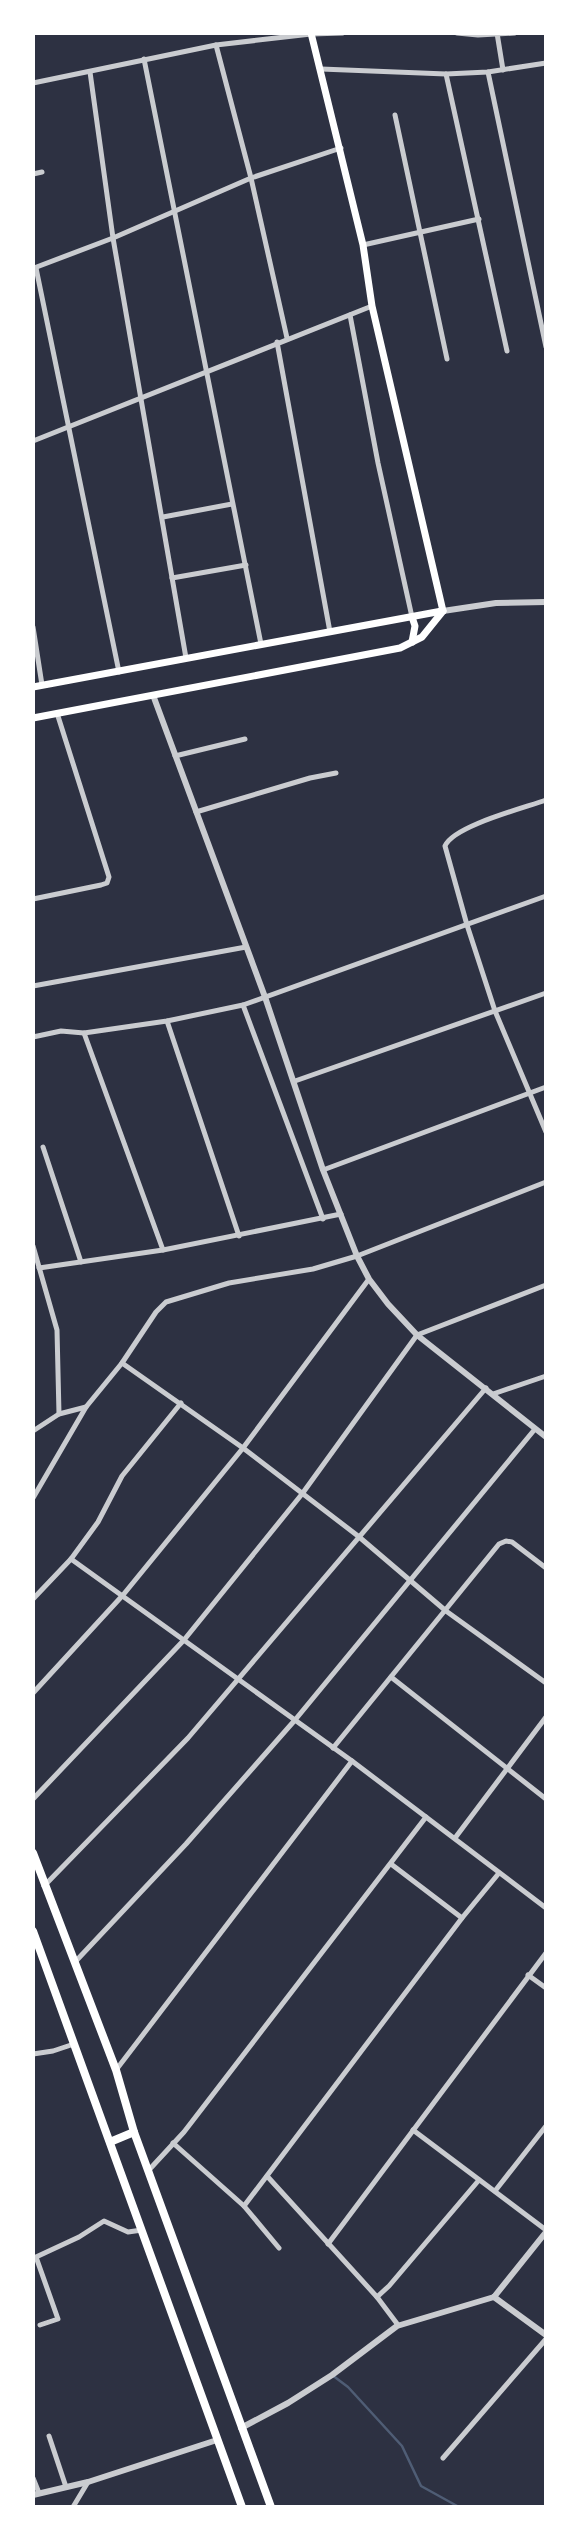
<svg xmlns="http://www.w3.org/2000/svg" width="579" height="2540" font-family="'Work Sans',sans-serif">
<rect width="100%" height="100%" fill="#2d3142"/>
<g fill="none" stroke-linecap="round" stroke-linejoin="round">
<path stroke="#4f5d75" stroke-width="2.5" d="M332 2375 348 2387 402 2446 421 2486 459 2507"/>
<g stroke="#caccd0" stroke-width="5">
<path d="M457 33 478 35 515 33"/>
<path d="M497 33 503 70"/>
<path d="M216 45 251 178 287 338"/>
<path d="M144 59 261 644"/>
<path d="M321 69 446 74 488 72 546 63"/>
<path d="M90 72 113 238 186 658"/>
<path d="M488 72 546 347"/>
<path d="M446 74 507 351"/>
<path d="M33 83 216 45 311 34 343 33"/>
<path d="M395 115 447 359"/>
<path d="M33 174 42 172"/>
<path d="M363 245 479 219"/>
<path d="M34 268 113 238 251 178 341 148"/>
<path d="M36 268 119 672"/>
<path d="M350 315 378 463 412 617"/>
<path d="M277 342 330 632"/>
<path d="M33 441 372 306"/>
<path d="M163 517 232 504"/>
<path d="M172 578 246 565"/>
<path d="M33 627 42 685"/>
<path d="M175 756 245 739"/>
<path d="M546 800C524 808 453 826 445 846L467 925 495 1011 546 1132"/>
<path d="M196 812 310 778 336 773"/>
<path d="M33 899 101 885 107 883 109 877 57 713"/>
<path d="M33 986 246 947"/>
<path d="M243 1005 323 1219"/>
<path d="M167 1021 239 1236"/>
<path d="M84 1033 163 1250"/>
<path d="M33 1037 61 1031 84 1033 167 1021 243 1005 546 896"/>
<path d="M295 1081 546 993"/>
<path d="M43 1147 81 1262"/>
<path d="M323 1170 546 1087"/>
<path d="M33 1246 57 1330 59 1414"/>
<path d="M39 1268 163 1250 341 1214"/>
<path d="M122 1363 243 1448 358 1536 446 1611 546 1683"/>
<path d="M493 1394 546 1376"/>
<path d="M33 1431 59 1414 86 1407"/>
<path d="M33 1498 86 1407 122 1363 156 1312 166 1302 229 1283 313 1269 357 1256 546 1182"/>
<path d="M71 1559 352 1761 546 1908"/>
<path d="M33 1599 71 1559 98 1522 122 1476 181 1403"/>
<path d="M391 1677 546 1799"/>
<path d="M33 1693 123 1595 243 1448 369 1279"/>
<path d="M333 1748 499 1544 506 1541 512 1542 546 1568"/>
<path d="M33 1799 184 1640 302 1494 417 1335 546 1285"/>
<path d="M455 1838 546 1717"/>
<path d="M391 1864 462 1918"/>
<path d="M44 1886 188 1738 486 1388"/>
<path d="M75 1962 186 1844 295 1720 535 1429"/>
<path d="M528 1975 546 1988"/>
<path d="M33 2054 53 2051 74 2044"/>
<path d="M116 2070 352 1761"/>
<path d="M413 2130 546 2230"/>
<path d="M173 2143 244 2206 279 2248"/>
<path d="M148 2171 184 2132 426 1817"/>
<path d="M267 2176 377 2297 398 2325"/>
<path d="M495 2191 546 2126"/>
<path d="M244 2206 462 1918 499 1873"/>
<path d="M328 2244 546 1953"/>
<path d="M377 2297 389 2286 479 2180"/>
<path d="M40 2325 58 2319 36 2257 79 2237 104 2221 128 2232 142 2230"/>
<path d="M49 2436 66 2487"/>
<path d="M443 2458 546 2339"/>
<path d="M33 2478 39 2493"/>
<path d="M73 2507 88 2482"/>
</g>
<g stroke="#caccd0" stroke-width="6">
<path d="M443 611 496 603 546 602"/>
<path d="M153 695 265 997 323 1170 357 1256 369 1279 388 1304 417 1335 546 1437"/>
<path d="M494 2297 546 2232"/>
<path d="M494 2297 546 2335"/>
<path d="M241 2428 288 2403 332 2375 397 2326 494 2297"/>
<path d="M33 2495 88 2482 217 2440"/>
</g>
<g stroke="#fff" stroke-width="7">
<path d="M311 33 363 245 372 306 443 611"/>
<path d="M412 642 415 626 412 617"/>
<path d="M33 687 442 611"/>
<path d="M33 718 400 648 422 637 443 611"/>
</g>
<g stroke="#fff" stroke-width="8">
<path d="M33 1853 116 2070 134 2132 271 2507"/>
<path d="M33 1931 242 2507"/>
<path d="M110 2142 134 2132"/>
</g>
</g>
<rect width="579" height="2540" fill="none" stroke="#ffffff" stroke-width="70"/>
</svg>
